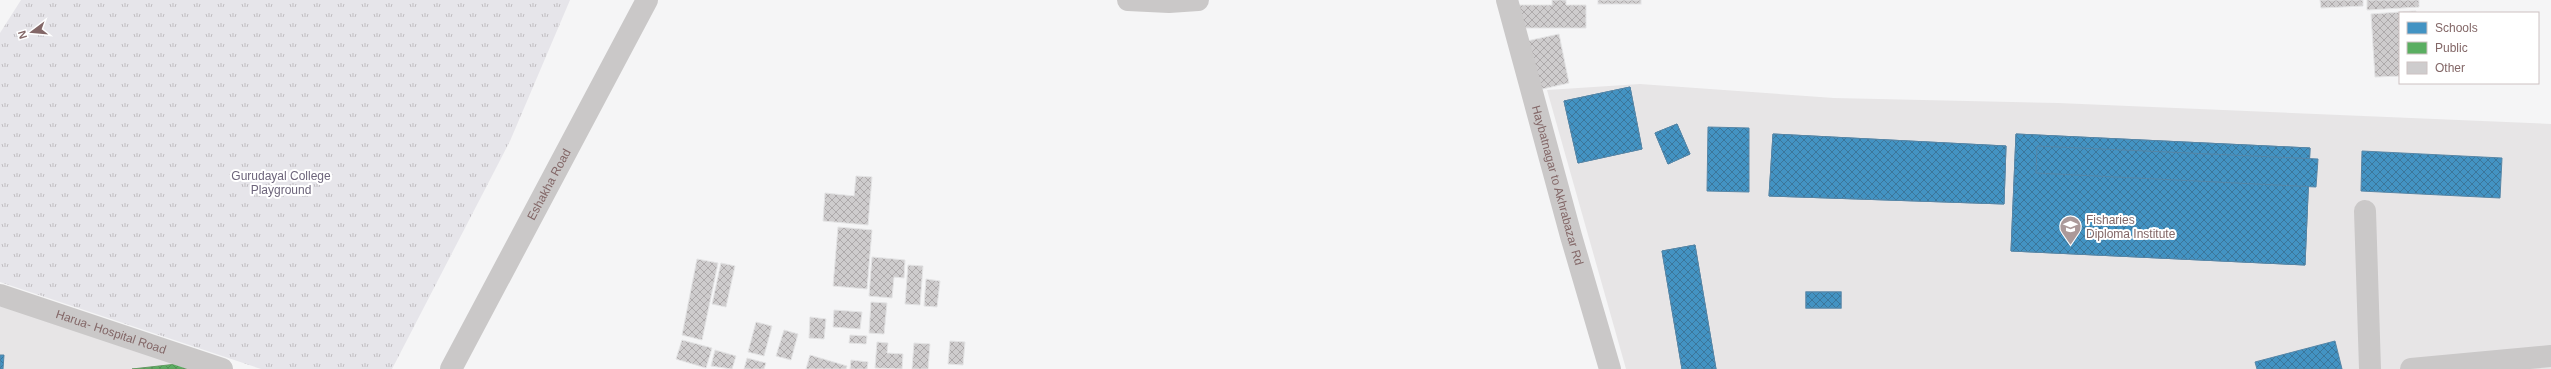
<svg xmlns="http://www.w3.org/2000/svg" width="2551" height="369" font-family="Helvetica,sans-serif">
<defs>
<pattern id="grass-tufts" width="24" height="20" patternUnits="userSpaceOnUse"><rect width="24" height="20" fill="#e6e5ea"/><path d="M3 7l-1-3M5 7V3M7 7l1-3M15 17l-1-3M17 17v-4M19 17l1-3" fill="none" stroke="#c0bdc1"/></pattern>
<pattern id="schools-cross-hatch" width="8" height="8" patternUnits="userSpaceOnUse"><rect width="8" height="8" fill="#4393c3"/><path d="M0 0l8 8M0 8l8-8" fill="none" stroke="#3c769a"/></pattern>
<pattern id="public-cross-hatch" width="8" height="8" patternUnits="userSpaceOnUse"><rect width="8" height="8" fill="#5aae61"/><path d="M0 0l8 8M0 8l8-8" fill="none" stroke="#509154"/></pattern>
<pattern id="building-cross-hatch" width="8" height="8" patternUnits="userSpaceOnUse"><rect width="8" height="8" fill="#cecccd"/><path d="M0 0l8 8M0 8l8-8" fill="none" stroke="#ada9aa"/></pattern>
</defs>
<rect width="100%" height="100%" fill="#f5f5f6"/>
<g fill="#e7e5e6">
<path d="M1640 84 1834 98 2058 103 2551 124V369H1626L1547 90Z"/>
<path d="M0 300 215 369H0Z"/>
</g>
<path fill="url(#grass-tufts)" d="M21 0H570L510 141 392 369H261L0 282V33Z"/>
<g fill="url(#schools-cross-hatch)" stroke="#5686a7">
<path d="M1630 87 1642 149 1578 163 1564 101Z"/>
<path d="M1630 87 1642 149 1578 163 1564 101Z"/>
<path d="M1677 124 1690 154 1668 164 1655 133Z"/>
<path d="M1677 124 1690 154 1668 164 1655 133Z"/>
<path d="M1708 127 1749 128V192L1707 191Z"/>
<path d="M1773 134 2006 146 2004 204 1769 196Z"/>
<path d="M1773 134 2006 146 2004 204 1769 196Z"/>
<path d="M2016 134 2310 148 2305 265 2011 251Z"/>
<path d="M2016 134 2310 148 2305 265 2011 251Z"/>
<path d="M2037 146 2318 159 2316 187 2036 173Z"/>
<path d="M2362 151 2502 158 2500 198 2361 191Z"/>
<path d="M1695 245 1716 369H1682L1662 251Z"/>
<path d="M1695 245 1716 369H1682L1662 251Z"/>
<rect x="1806" y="292" width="35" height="16"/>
<rect x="1806" y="292" width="35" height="16"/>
<path d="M2335 341 2342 369H2257L2255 362Z"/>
<path d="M0 355H4L3 369H0Z"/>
</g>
<path fill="url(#public-cross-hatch)" stroke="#669963" d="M186 363 187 369H132Z"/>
<g fill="url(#building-cross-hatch)" stroke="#e4e4e5">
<path d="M1552 0H1566V5H1586V28H1518V5H1552Z"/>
<rect x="1598" y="0" width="43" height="4"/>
<path d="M2320 0H2363V6L2321 8Z"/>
<path d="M2367 0H2419V7L2367 10Z"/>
<path d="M2416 11V13H2400V76L2375 77 2371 14Z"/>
<path d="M1559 34 1569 83 1538 90 1527 41Z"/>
<path d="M856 176 872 177 868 225 823 221 825 193 854 196Z"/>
<path d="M838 227 872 230 867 289 833 286Z"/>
<path d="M872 257 905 260 904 278 894 277 892 298 869 296Z"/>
<path d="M697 259 718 263 702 340 682 335Z"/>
<path d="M721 263 735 266 726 307 712 304Z"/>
<path d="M908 265 923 266 920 305 905 304Z"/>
<path d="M926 279 940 281 937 307 924 306Z"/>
<path d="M871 302 887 303 884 334 869 333Z"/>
<path d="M834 310 862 312 860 329 833 327Z"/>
<path d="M810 317 826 319 824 339 809 338Z"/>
<path d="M756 322 772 326 764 356 748 352Z"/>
<path d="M784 330 798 334 791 360 776 356Z"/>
<path d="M850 335 867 336 866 344 849 343Z"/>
<path d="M682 340 712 348 706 368 676 359Z"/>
<path d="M950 341 965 342 963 365 948 364Z"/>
<path d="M877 342 888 343 887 353 903 354 902 369 875 368Z"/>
<path d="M914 343 930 344 928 369H912Z"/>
<path d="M715 350 736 356 732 369 711 366Z"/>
<path d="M810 355 847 366 846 369H806Z"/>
<path d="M747 358 766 363 764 369H744Z"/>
<path d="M851 360 868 362 867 369H850Z"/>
</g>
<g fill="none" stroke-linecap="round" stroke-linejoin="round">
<g stroke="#cac8c8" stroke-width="22">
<path d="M1128 0 1169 2 1198 0"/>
<path id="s1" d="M1507 0 1571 236 1610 369"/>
<path d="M2365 211 2370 369"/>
<path id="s2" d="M0 295 222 369"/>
<path id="s3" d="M451 369 647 0"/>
<path d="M2411 369 2551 356"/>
</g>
</g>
<defs>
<symbol id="university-pin" viewBox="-11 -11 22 30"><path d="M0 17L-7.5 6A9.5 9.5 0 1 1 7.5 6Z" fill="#ab9999" stroke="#fff"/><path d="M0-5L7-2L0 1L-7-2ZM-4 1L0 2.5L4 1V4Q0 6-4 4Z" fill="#fff"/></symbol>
</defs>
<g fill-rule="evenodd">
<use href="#university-pin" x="2058" y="214" width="25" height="34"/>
</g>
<g text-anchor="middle" stroke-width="4" stroke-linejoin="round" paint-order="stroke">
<g font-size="12" fill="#6d657b" stroke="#fff">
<text x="281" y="180">Gurudayal College<tspan x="281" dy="14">Playground</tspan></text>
</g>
<g font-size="12" fill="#836767" stroke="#fff">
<text dy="4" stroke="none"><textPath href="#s3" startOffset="209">Eshakha Road</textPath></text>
<text dy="4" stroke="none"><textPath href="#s1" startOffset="192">Haybatnagar to Akhrabazar Rd</textPath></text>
<text dy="4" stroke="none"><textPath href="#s2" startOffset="117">Harua- Hospital Road</textPath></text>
</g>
<g font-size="12" fill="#836767" stroke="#fff" text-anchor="start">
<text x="2086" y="224">Fisharies<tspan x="2086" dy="14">Diploma Institute</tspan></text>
</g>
</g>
<rect x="2399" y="12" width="140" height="72" fill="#ffffff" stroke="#cdc2c2"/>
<rect x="2407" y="22" width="20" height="12" fill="#4393c3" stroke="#cdc2c2"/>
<text x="2435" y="32" font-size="12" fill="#836767">Schools</text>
<rect x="2407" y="42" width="20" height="12" fill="#5aae61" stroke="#cdc2c2"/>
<text x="2435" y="52" font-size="12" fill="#836767">Public</text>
<rect x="2407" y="62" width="20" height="12" fill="#cecccd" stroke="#cdc2c2"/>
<text x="2435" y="72" font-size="12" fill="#836767">Other</text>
<g transform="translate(32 32) rotate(254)" stroke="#ffffff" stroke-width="3" paint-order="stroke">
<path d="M0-3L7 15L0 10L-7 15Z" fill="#836767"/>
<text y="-6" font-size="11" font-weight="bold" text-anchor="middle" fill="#836767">N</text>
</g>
</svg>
